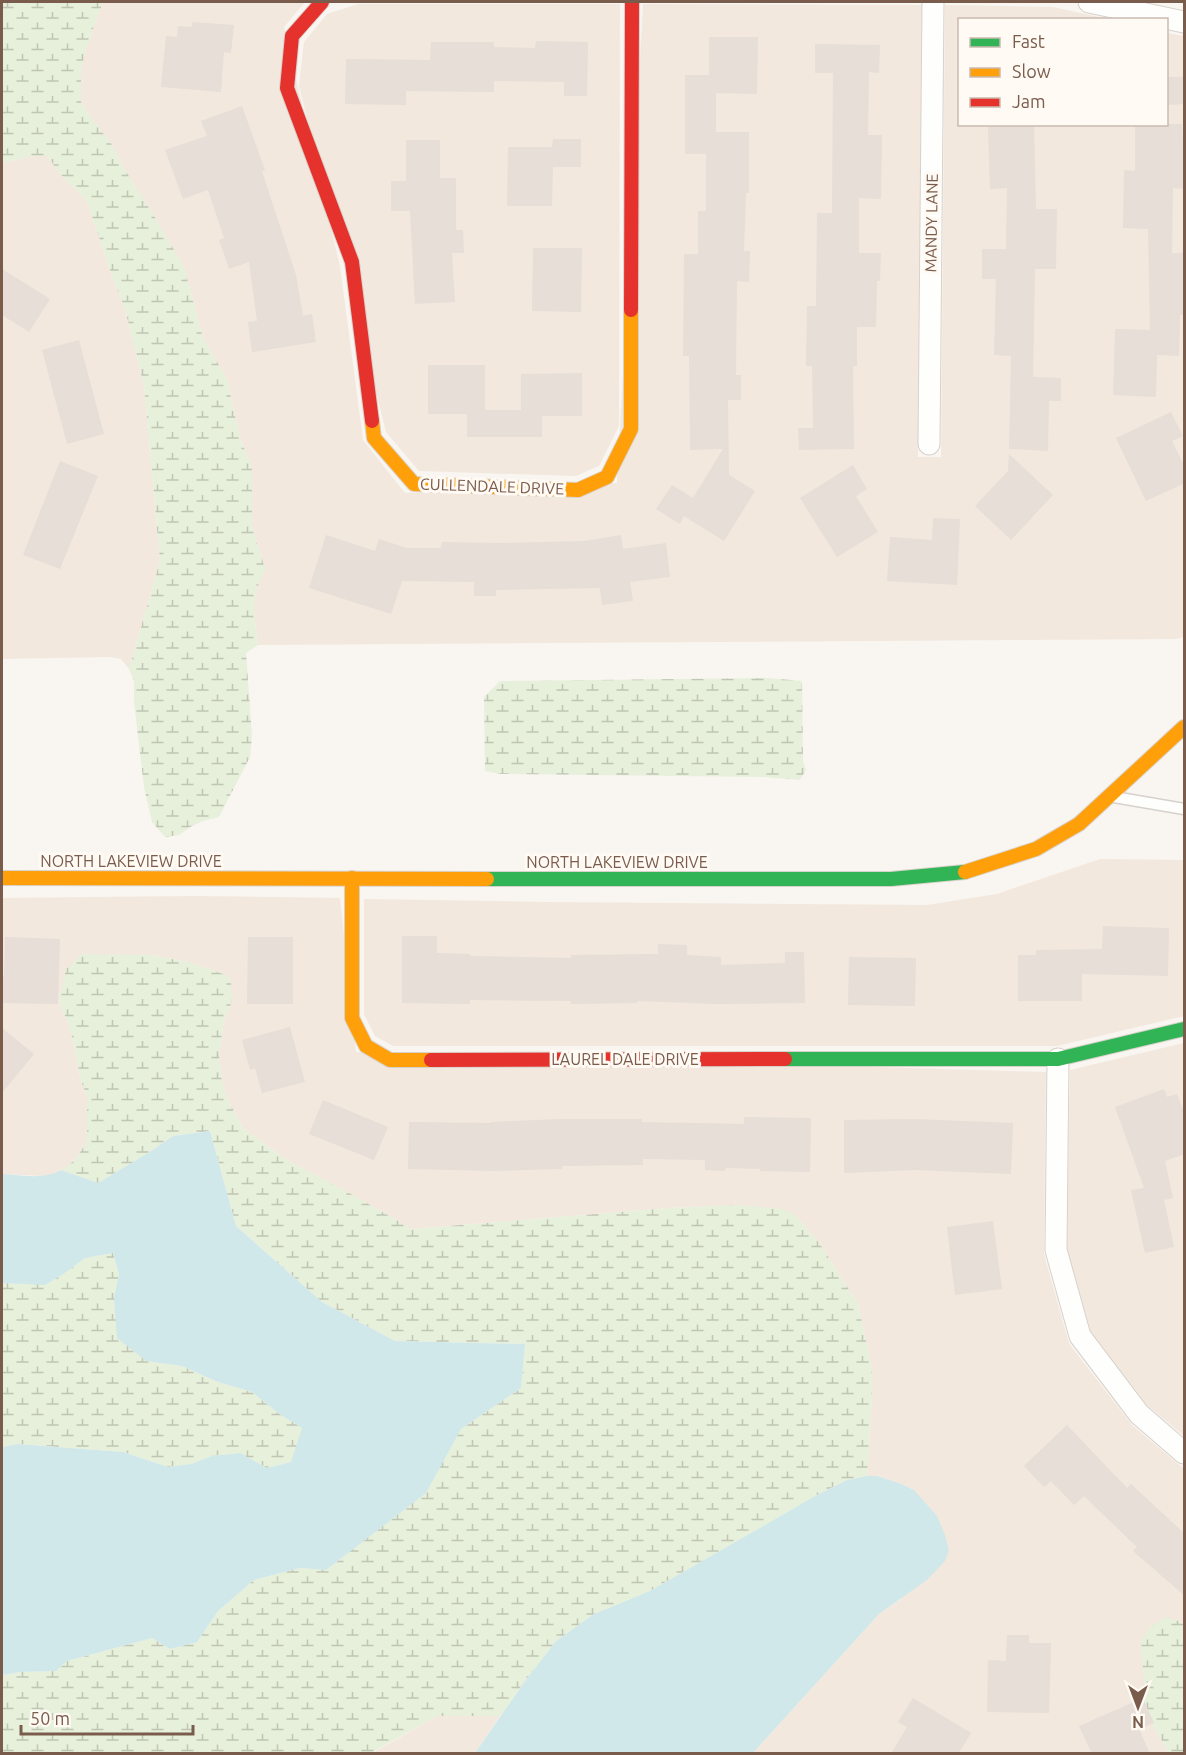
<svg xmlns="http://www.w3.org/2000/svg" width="1186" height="1755" font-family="Ubuntu,sans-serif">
<defs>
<pattern id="wetland-marsh" width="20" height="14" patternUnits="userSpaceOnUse" patternTransform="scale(1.5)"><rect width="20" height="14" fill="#e7f0db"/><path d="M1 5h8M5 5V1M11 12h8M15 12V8" fill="none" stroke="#c0c6b4"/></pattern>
</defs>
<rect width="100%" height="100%" fill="#f9f5f0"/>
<g fill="#f2e8de">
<path d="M103 2H305L284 27 340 266 363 440 405 493 617 483 643 4 922 5 918 457H941L945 5 1053 7 1108 19 960 20V124H1166L1167 33 1184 36V637L1175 639 258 645 253 605 259 581 265 569 252 527V468L240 438 227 379 203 338 184 267 123 167 111 143 90 116 81 102V72L86 48Z"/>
<path d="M358 4H620L619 426 599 466 576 476 419 471 386 432 299 86 304 42 327 14Z"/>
<path d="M34 156H48L58 172 87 201 113 279 125 309 144 386 160 561 129 669 121 659 110 657 2 659V163Z"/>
<path d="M1100 859 1184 860V1016L1057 1046H393L375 1036 364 1014V899L549 902 927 905 997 894Z"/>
<path d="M195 896 340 898 356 1052 1046 1072 1044 1254 1068 1340 1070 1345 1132 1425 1184 1469V1625L1181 1622 1141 1642 1144 1676 1145 1711 1166 1748 1168 1753H753L879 1614 901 1599 914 1490 899 1483 877 1476H867L872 1399V1368L858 1304 820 1244 795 1215 739 1205 668 1208 412 1229 351 1194 285 1159 242 1127 228 1100 222 1082 219 1055 224 1020 232 1002 226 975 189 962 149 955H122L59 1001 70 1028 81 1081 87 1096V1142L74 1161 69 1166 54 1174 45 1176 2 1174V898Z"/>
<path d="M1184 1043V1436L1147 1405 1090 1330 1067 1248 1070 1070Z"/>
<path d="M437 1716H500L475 1753 371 1754Z"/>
</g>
<g fill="url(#wetland-marsh)">
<path d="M2 2H103L86 48 81 72V102L90 116 111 143 123 167 153 214 184 267 203 338 227 379 240 438 252 468V527L265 569C250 599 254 613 258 645L246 653 252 735 250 757 219 817 203 821 190 827 179 835 165 837 152 822 144 787 134 702V681L129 669 160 561 144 386 125 309 113 279 87 201 58 172 48 156H34L2 163Z"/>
<path d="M768 678 802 681 803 761 806 770 800 780 763 777 501 774 485 771 484 697 500 681Z"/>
<path d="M82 954 149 955 189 962 226 975 231 980 232 1002 224 1020 219 1055 222 1082 228 1100 242 1127 285 1159 351 1194 412 1229 668 1208 739 1205 782 1209 795 1215 820 1244 858 1304 872 1368V1399L867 1476 847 1480 817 1495 650 1591 594 1614 556 1641 525 1681 500 1716H437L371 1753 2 1754V1675L21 1672 56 1671 67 1661 152 1638 170 1649 197 1642 218 1611 254 1580 300 1568 326 1570 425 1493 461 1429 521 1388 525 1344 395 1341 322 1302 236 1226 210 1131 173 1136 148 1153 98 1183 61 1170 74 1161 87 1142V1096L81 1081 70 1028 59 1001 66 969Z"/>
<path d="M113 1253 119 1274 114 1297 146 1361 182 1366 218 1382 252 1392 278 1413 303 1428 291 1462 267 1468 239 1453 212 1456 191 1464 168 1467 123 1452 18 1444 2 1447V1283L45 1284 65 1273 85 1258Z"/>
<path d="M1165 1617 1181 1622 1184 1625V1753H1168L1166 1748 1145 1711 1144 1676 1141 1652V1641L1149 1628Z"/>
</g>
<g fill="#d0e8ea">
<path d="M210 1131 236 1226 322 1302 395 1341 525 1344 521 1388 461 1429 426 1493 326 1570 300 1568 254 1580 218 1611 197 1642 170 1649 152 1638 67 1661 56 1671 21 1672 2 1675V1447L18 1444 123 1452 168 1467 191 1464 212 1456 240 1453 267 1468 291 1462 302 1428 278 1413 252 1392 218 1382 182 1366 146 1361 117 1338 114 1297 119 1274 113 1253 85 1258 65 1273 45 1285 2 1283V1174C21 1175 44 1180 61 1170L98 1183 148 1153 173 1136Z"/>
<path d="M867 1476H877L899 1483 914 1490 937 1516 945 1535 949 1550 945 1561 927 1580 879 1614 753 1753H475L525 1681 556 1641 594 1614 650 1591 817 1495 847 1480Z"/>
</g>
<g fill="#e6ded7">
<path d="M192 22 234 25 231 53 224 52 221 92 161 87 166 36 177 37 178 26 192 27Z"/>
<path d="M709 37H758L757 94 716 93V132H749V193H746L744 251H750L749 282 737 281 736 375H741V400H728L729 475 755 491 724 541 684 516 680 524 656 509 672 485 693 498 723 449 690 450 689 356H683L684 254H698V211H706V154H685V75H709Z"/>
<path d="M536 41 588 42 587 96H564V82L494 81V92L406 91V105L345 104 346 59 430 60 431 42H494V47L535 48Z"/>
<path d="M815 44 880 45 879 73 869 72 868 135H882L881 199 859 198V253H881L880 281H877L876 327H857V366H853L854 449 799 450 798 428H813L812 366H806L807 306H816L817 213H832L833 73H815Z"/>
<path d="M1167 77H1185V104L1167 105Z"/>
<path d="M242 106 265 170 262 171 296 275 303 316 312 314 316 342 252 352 248 322 257 321 249 262 229 269 219 240 224 238 208 190 183 199 165 150 207 136 201 121Z"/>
<path d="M1135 124H1182L1185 189 1173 188 1172 253H1185V315H1180L1179 356 1157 355 1156 397 1113 395 1115 329 1150 330 1148 229 1123 228 1124 170 1135 171Z"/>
<path d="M1034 126 1036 209H1057L1056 269H1035L1033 377 1061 378V401H1049L1048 451 1009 449 1011 356 994 355 996 279H982V249H1006L1007 188 990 189 988 127Z"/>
<path d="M553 139H581V167H553L552 206H507L508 147H552Z"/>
<path d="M406 140H440V178H456V230H463L464 253H452L455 302 415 304 410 211H391V181H406Z"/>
<path d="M533 248H582L581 312 532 311Z"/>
<path d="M2 269 50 299 29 332 2 315Z"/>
<path d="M79 340 104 434 67 444 42 350Z"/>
<path d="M428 365H485V410H521V374L582 373V416H542V437H467V414H428Z"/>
<path d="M1171 412 1183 436 1172 441 1185 467V483L1146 501 1116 438Z"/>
<path d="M1009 454 1053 495 1011 540 975 506 1008 471Z"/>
<path d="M60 461 98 476 60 569 23 555Z"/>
<path d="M853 465 867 489 856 496 878 532 837 557 800 498Z"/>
<path d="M933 518 960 519 957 585 887 581 890 537 932 540Z"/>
<path d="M326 535 375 551 379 539 407 548H441L442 542 500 543 584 541 621 535 623 549 666 543 670 577 630 582 633 601 602 605 600 588 496 590V596H474V582L402 581 391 614 309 588Z"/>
<path d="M1103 926 1169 928 1168 976 1082 974V1001H1018V955H1036V950L1102 949Z"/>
<path d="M402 936H437V953L470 954V956L571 958V955L658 954V944L687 945V955L721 957V965L785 963V952H804L805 1003 716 1004 637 1001V1003L571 1004V1001L470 1000V1004L402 1003Z"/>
<path d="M5 937 60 939 58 1004 2 1003V977H4Z"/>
<path d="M248 937H293V1004H247Z"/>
<path d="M849 957 916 958 915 1006 848 1005Z"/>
<path d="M290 1027 305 1082 262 1093 255 1068 250 1070 242 1040Z"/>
<path d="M2 1028 34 1054 2 1093Z"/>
<path d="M1164 1089 1167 1097 1177 1094 1185 1114V1154L1165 1161 1173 1198 1164 1200 1174 1247 1145 1253 1131 1190 1144 1188 1115 1107Z"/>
<path d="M323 1100 388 1127 374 1160 309 1134Z"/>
<path d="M744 1117 811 1118 810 1172 760 1171V1169L726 1168 725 1171 705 1170V1160L643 1159V1165L562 1166V1169L492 1171 408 1169 409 1122 491 1123V1122L560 1119H642V1122L744 1124Z"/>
<path d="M914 1119 1013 1123 1011 1174 915 1170 844 1173V1120Z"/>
<path d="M993 1221 1002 1289 955 1295 947 1227Z"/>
<path d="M1067 1425 1127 1488 1131 1484 1185 1534V1596L1133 1551 1137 1547 1084 1496 1074 1505 1051 1481 1044 1487 1024 1466Z"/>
<path d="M1007 1635H1029V1643H1051L1049 1713 987 1712 988 1660 1006 1661Z"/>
<path d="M913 1698 971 1733 958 1754H891L907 1727 898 1722Z"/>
<path d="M1143 1698 1154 1723 1139 1729 1150 1754H1092L1079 1726Z"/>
</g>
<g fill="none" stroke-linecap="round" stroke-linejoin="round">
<defs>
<path id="lane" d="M1114 797 1184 809"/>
<g id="street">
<path d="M1089 2 1184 22"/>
<path d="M929 444 933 2"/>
<path d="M1058 1059 1056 1250 1080 1336 1139 1414 1184 1453"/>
</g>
<g id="fast">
<path d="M487 879H891L965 872"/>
<path d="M785 1059H1058L1184 1029"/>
</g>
<g id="slow">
<path d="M372 421 374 438 414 484 578 490 607 477 631 429V310"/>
<path d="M965 872 1036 849 1079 824 1184 727"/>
<path d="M2 878 487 879"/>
<path d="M352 878V1018L366 1046 390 1060H431"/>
</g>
<g id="jam">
<path d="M322 2 292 36 287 88 352 262 372 421"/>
<path d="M631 310 632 2"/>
<path d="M431 1060 785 1059"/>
</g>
</defs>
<use href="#lane" stroke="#d7d1cb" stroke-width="13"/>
<use href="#street" stroke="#d7d1cb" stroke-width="23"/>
<use href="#fast" stroke="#d9d2cb" stroke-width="16"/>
<use href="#slow" stroke="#d9d2cb" stroke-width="16"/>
<use href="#jam" stroke="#d9d2cb" stroke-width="16"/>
<use href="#lane" stroke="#fefefd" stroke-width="10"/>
<use href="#street" stroke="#fefefd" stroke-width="21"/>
<use href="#fast" stroke="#30b455" stroke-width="14"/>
<use href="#slow" stroke="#ff9f0a" stroke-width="14"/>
<use href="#jam" stroke="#e5322d" stroke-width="14"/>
</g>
<g text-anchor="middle" stroke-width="6" stroke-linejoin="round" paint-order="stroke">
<g font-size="16" fill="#7a5c4d" stroke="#fffaf3">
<text transform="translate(931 223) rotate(-89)" y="6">MANDY LANE</text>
<text transform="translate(492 486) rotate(2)" y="6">CULLENDALE DRIVE</text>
<text x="131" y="867">NORTH LAKEVIEW DRIVE</text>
<text x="617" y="868">NORTH LAKEVIEW DRIVE</text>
<text x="625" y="1065">LAUREL DALE DRIVE</text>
</g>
</g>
<rect width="1186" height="1755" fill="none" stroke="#7a5c4d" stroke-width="6"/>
<rect x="958" y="18" width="210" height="108" fill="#fffaf3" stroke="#cabbb1" stroke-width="1.5"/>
<rect x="970" y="38" width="30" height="9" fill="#30b455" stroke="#cabbb1" stroke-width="1.5"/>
<text x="1012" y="48" font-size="18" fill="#7a5c4d">Fast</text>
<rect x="970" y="68" width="30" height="9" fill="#ff9f0a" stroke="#cabbb1" stroke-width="1.5"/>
<text x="1012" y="78" font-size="18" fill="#7a5c4d">Slow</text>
<rect x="970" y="98" width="30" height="9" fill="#e5322d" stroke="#cabbb1" stroke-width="1.5"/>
<text x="1012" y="108" font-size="18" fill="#7a5c4d">Jam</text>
<g transform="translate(1138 1707) rotate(180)" stroke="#fffaf3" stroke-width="4.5" paint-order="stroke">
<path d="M0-4.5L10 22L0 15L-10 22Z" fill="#7a5c4d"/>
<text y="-9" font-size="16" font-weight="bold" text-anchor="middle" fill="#7a5c4d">N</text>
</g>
<path d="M21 1725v9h172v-9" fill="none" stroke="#7a5c4d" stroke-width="3"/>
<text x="30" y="1725" font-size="18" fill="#7a5c4d" stroke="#fffaf3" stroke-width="4.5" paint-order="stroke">50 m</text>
</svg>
